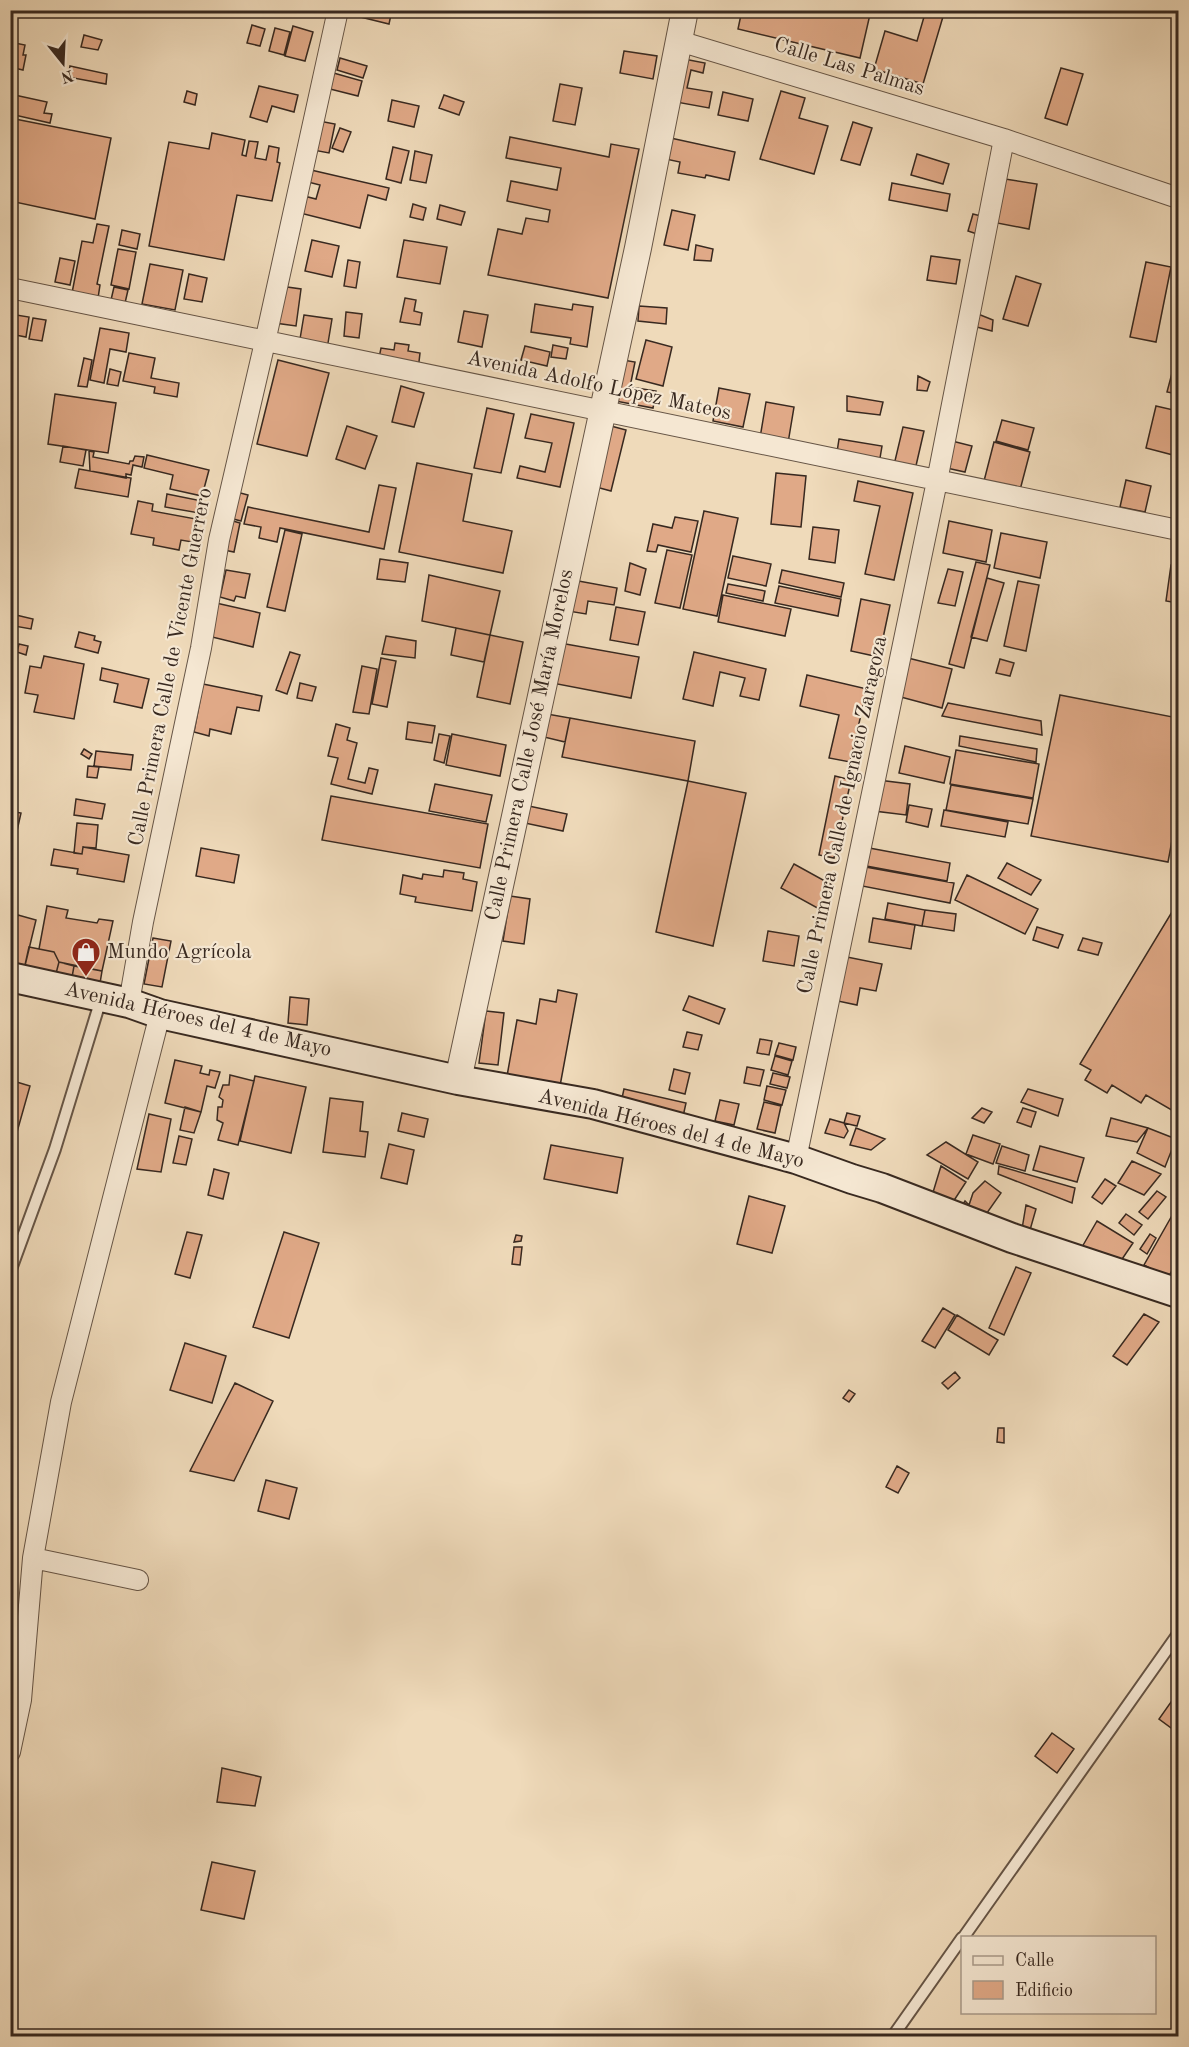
<svg xmlns="http://www.w3.org/2000/svg" width="1189" height="2047" viewBox="0 0 1189 2047" font-family="'Old Standard TT',serif">
<style>
.building{fill:#e0a987;stroke:#382920;stroke-width:1.5}
.lines{fill:none;stroke-linecap:round;stroke-linejoin:round}
.service-casing{stroke:#665546;stroke-width:14}
.minor-casing{stroke:#665546;stroke-width:22}
.tertiary-casing{stroke:#665546;stroke-width:28}
.secondary-casing{stroke:#382920;stroke-width:32}
.service{stroke:#f5e7d2;stroke-width:10}
.minor{stroke:#f5e7d2;stroke-width:20}
.tertiary{stroke:#f5e7d2;stroke-width:26}
.secondary{stroke:#f5e7d2;stroke-width:28}
.labels{text-anchor:middle;dominant-baseline:central;stroke-width:4.5;stroke-linejoin:round;paint-order:stroke}
.street-label{font-size:21px;fill:#382920;stroke:#f5e7d2}
.poi-label{font-size:21px;fill:#382920;stroke:#f5e7d2;text-anchor:start}
</style>
<rect width="100%" height="100%" fill="#efdaba"/>
<filter id="stains"><feTurbulence type="fractalNoise" baseFrequency=".00333" numOctaves="4"/><feColorMatrix values="0 0 0 0 .2 0 0 0 0 .09 0 0 0 0 .02 0 0 0 .5 -.17"/></filter>
<radialGradient id="worn" r=".72"><stop offset=".6" stop-color="#630" stop-opacity="0"/><stop offset="1" stop-color="#630" stop-opacity=".3"/></radialGradient>
<!-- building -->
<path class="building" d="M345,10H392L389,24L344,13Z
M742,10H871L860,58L738,29Z
M926,10H945L923,84L874,69L885,31L917,41Z
M252,25L265,29L260,46L247,43Z
M293,26L313,32L305,61L285,56Z
M275,28L290,32L284,55L269,51Z
M84,35L102,40L98,50L81,47Z
M10,42L25,45L23,55H26L23,70L10,67Z
M624,51L657,56L653,79L620,73Z
M340,58L367,66L363,78L337,70Z
M684,59L705,63L703,73L691,70L687,88L712,92L709,108L676,102Z
M70,66L107,74L106,84L68,77Z
M1061,68L1083,74L1067,125L1045,118Z
M330,72L362,81L358,96L326,88Z
M560,84L582,88L575,125L553,121Z
M259,86L298,95L294,112L272,106L267,122L250,117Z
M187,91L197,94L195,105L184,102Z
M781,91L805,98L799,118L828,126L814,174L760,159Z
M723,92L753,99L748,121L718,115Z
M10,94L47,102L44,113L52,114L50,123L10,114Z
M444,95L464,102L459,115L439,108Z
M392,100L419,106L414,127L388,121Z
M10,118L111,138L95,219L10,201Z
M319,121L335,124L329,153L313,150Z
M853,122L872,128L860,165L841,160Z
M340,128L351,132L343,152L332,148Z
M212,133L245,140L242,155L246,156L249,141L258,142L255,158L266,160L269,146L279,148L277,162L280,163L272,201L237,195L224,260L149,246L169,142L209,149Z
M510,137L609,157L611,144L639,149L608,298L488,275L498,229L522,234L526,218L548,222L550,210L507,201L511,181L557,190L561,168L506,158Z
M666,137L735,152L729,180L706,175L705,178L678,173L680,162L661,158Z
M393,147L409,151L401,183L386,179Z
M415,151L432,155L426,183L410,180Z
M917,154L949,164L943,184L911,175Z
M311,170L389,188L386,200L368,195L360,228L300,213L304,196L316,199L320,185L308,182Z
M1005,179L1037,184L1029,229L997,223Z
M892,183L950,194L947,211L889,200Z
M413,204L426,208L423,220L410,217Z
M440,205L465,212L461,225L437,219Z
M672,210L695,215L688,250L664,245Z
M973,214L981,216L977,234L968,231Z
M97,224L109,226L97,284L100,285L98,298L72,293L82,241L93,243Z
M122,230L140,234L137,249L119,245Z
M312,240L339,246L332,277L305,271Z
M404,240L447,247L440,284L397,277Z
M696,245L713,249L711,261L694,260Z
M118,249L136,252L129,289L111,285Z
M931,256L960,260L956,284L927,280Z
M60,258L75,261L70,285L55,282Z
M348,260L360,262L356,288L344,286Z
M1146,262L1171,267L1156,342L1130,337Z
M150,264L183,270L175,310L142,304Z
M189,274L207,278L202,302L184,299Z
M1016,276L1041,284L1028,326L1003,319Z
M280,286L301,289L296,326L275,323Z
M114,287L128,290L125,303L111,300Z
M405,298L416,300L414,311L422,313L420,325L400,322Z
M535,304L572,310L573,304L593,307L587,347L570,344L571,338L531,332Z
M639,306L667,308L666,324L638,321Z
M464,311L488,315L482,347L458,342Z
M346,312L362,314L359,338L344,336Z
M10,314L29,317L26,337L10,334Z
M978,314L993,320L992,331L973,326Z
M304,315L332,319L327,349L299,345Z
M33,318L46,320L42,341L29,339Z
M100,328L129,333L126,352L110,349L104,383L90,380Z
M646,340L672,347L663,386L636,379Z
M395,343L409,345L408,351L420,353L418,370L378,363L381,348L394,350Z
M553,345L568,348L566,359L551,357Z
M525,346L550,352L547,366L521,360Z
M129,353L155,358L151,378L179,383L177,397L154,393L155,387L123,381Z
M84,358L92,360L87,387L78,386Z
M617,359L635,362L630,387L656,391L653,408L610,400Z
M278,360L329,373L307,456L257,444Z
M110,369L121,372L118,386L107,384Z
M1172,373L1178,374V394L1167,392Z
M918,376L930,382L927,391L917,390Z
M401,386L424,393L414,427L392,422Z
M719,388L750,394L743,427L713,421Z
M55,394L116,403L108,453L48,444Z
M847,396L883,402L880,415L847,411Z
M766,402L794,407L788,443L760,438Z
M1156,406L1178,411V431L1173,455L1146,448Z
M487,408L514,414L501,473L474,468Z
M531,414L574,423L560,487L517,478L520,466L545,472L552,443L525,438Z
M1002,420L1034,428L1028,450L996,441Z
M347,426L377,436L365,469L336,459Z
M611,426L626,430L611,491L596,487Z
M903,427L924,431L915,470L894,465Z
M839,439L882,446L880,458L837,452Z
M948,440L972,446L965,472L942,467Z
M994,442L1030,452L1020,490L984,481Z
M63,446L86,450L83,466L60,462Z
M89,451L94,452L93,457L129,464L130,461H133L135,456L144,457L142,467L133,465L131,475L126,474V478L90,471Z
M147,455L209,470L202,496L170,489L173,475L144,468Z
M417,463L472,474L463,521L512,531L503,573L399,552Z
M79,469L131,478L128,497L75,488Z
M776,473L806,476L801,527L771,524Z
M1126,480L1151,486L1145,512L1120,507Z
M858,481L913,493L894,580L865,574L880,506L854,501Z
M379,485L396,488L384,549L280,528L277,542L259,538L261,527L244,524L248,507L369,532Z
M233,491L248,495L241,521L226,517Z
M167,494L202,501L199,513L165,507Z
M138,501L153,504L152,511L196,519L192,542L181,540L179,550L153,545L154,538L131,534Z
M704,511L738,518L717,616L683,609Z
M675,517L698,521L691,552L658,545L656,552L647,551L653,524L672,528Z
M226,519L240,523L234,552L219,549Z
M949,521L992,530L986,562L943,553Z
M813,527L839,530L835,563L809,559Z
M285,530L302,534L285,611L267,607Z
M1001,533L1047,542L1040,578L994,568Z
M667,550L692,555L680,608L655,603Z
M733,556L771,564L766,586L728,578Z
M380,559L408,563L405,582L377,579Z
M976,562L990,565L964,668L949,664Z
M630,563L646,569L640,595L625,591Z
M1171,565L1178,566V603L1166,601Z
M948,569L963,572L955,606L938,603Z
M226,570L250,574L245,598L236,596L234,601L220,597Z
M782,570L844,583L841,597L779,583Z
M429,575L500,591L490,635L422,621Z
M987,578L1004,583L987,641L971,637Z
M573,580L617,588L614,605L588,601L586,614L568,611Z
M1018,581L1039,585L1026,651L1004,646Z
M728,584L765,591L763,601L726,593Z
M779,586L841,599L838,616L775,603Z
M723,595L791,609L785,636L718,622Z
M861,599L890,605L879,657L851,651Z
M216,603L260,613L253,647L208,636Z
M616,607L645,612L638,645L610,640Z
M16,615L33,619L31,629L14,626Z
M456,628L490,635L484,662L451,655Z
M79,632L95,636L94,640L101,642L98,653L75,647Z
M490,635L523,642L510,704L477,697Z
M386,636L416,641L415,658L382,654Z
M560,643L639,657L631,698L552,683Z
M19,644L28,646L26,655L17,652Z
M290,652L300,655L287,694L276,690Z
M694,652L766,669L759,700L740,696L745,678L720,672L713,706L683,699Z
M44,656L84,664L74,719L34,712L38,695L25,693L30,666L41,668Z
M381,658L396,661L387,707L372,704Z
M908,658L952,669L942,708L897,696Z
M1000,659L1014,663L1010,676L996,673Z
M362,666L377,669L369,714L353,712Z
M102,668L149,679L142,708L114,702L118,684L100,680Z
M807,675L867,689L850,762L829,758L839,715L800,706Z
M300,683L316,687L312,701L297,698Z
M203,684L262,696L259,711L237,707L231,734L210,729L209,736L194,732Z
M1060,695L1178,718V808L1168,862L1031,836Z
M948,703L1041,721L1042,735L942,716Z
M547,714L570,718L565,742L544,737Z
M570,718L695,741L688,781L562,757Z
M408,722L435,726L432,743L406,739Z
M336,724L350,728L347,740L357,743L348,779L365,783L369,768L378,770L372,794L331,784L338,758L328,756Z
M439,734L450,736L444,763L434,760Z
M452,734L506,745L500,776L446,765Z
M960,736L1037,749L1036,762L959,746Z
M905,746L950,757L944,783L899,773Z
M84,749L92,754L89,759L81,754Z
M956,750L1039,764L1033,798L950,784Z
M96,751L133,755L131,770L94,766Z
M88,766L99,767L97,778L87,777Z
M835,776L851,780L834,858L819,855Z
M878,780L910,784L906,815L874,811Z
M688,781L746,793L713,946L656,932Z
M435,784L492,795L486,822L429,811Z
M951,785L1033,799L1028,824L946,810Z
M331,796L488,824L480,868L322,840Z
M76,799L105,804L102,819L74,815Z
M524,805L567,814L563,831L520,822Z
M909,805L932,809L928,827L906,822Z
M944,810L1008,822L1005,837L941,826Z
M10,811L21,813L14,844L10,843Z
M77,823L98,825L96,848L83,847L82,854L74,853Z
M83,847L129,855L124,882L77,874L78,869L51,865L54,849L82,854Z
M864,847L950,863L947,881L861,865Z
M201,848L239,855L234,883L196,876Z
M1007,863L1041,880L1031,895L998,878Z
M794,864L834,886L821,910L781,888Z
M860,866L954,883L950,903L857,885Z
M444,870L464,873L463,879L477,882L472,911L415,902L416,897L400,894L403,875L422,879L423,874L443,877Z
M967,875L1038,909L1025,934L955,900Z
M510,896L530,899L524,944L503,941Z
M1178,902V1107L1175,1112L1146,1095L1141,1103L1112,1085L1107,1093L1085,1080L1091,1070L1080,1064Z
M888,903L925,910L922,926L885,919Z
M47,906L68,910L66,918L97,923L99,919L113,921L102,971L59,962L54,952L39,949Z
M925,910L956,914L954,931L922,926Z
M18,915L36,920L23,974L10,970V938Z
M873,918L915,925L911,949L869,942Z
M1037,927L1063,935L1058,948L1033,940Z
M768,931L799,936L794,966L763,961Z
M153,938L171,941L162,987L144,984Z
M1083,938L1102,943L1098,955L1078,950Z
M29,947L54,952L59,962L54,981L23,974Z
M842,956L882,964L876,991L860,988L857,1005L833,1000Z
M59,962L74,966L71,983L54,981Z
M74,966L102,971L99,989L71,983Z
M558,990L577,994L560,1086L507,1076L517,1020L536,1024L540,999L556,1002Z
M689,996L725,1009L719,1024L683,1010Z
M290,997L309,999L307,1025L288,1023Z
M486,1011L504,1013L498,1065L479,1063Z
M687,1032L702,1035L698,1050L683,1047Z
M760,1039L772,1041L769,1055L757,1053Z
M779,1043L796,1047L793,1060L775,1055Z
M775,1056L792,1061L788,1075L771,1070Z
M175,1060L202,1066L200,1073L209,1075L210,1070L220,1072L215,1088L207,1086L201,1112L165,1103Z
M747,1067L764,1070L760,1086L744,1083Z
M674,1069L690,1073L685,1094L669,1090Z
M773,1073L790,1077L787,1088L770,1084Z
M230,1075L254,1081L238,1145L218,1140L223,1123L217,1120L218,1107H222L223,1100L219,1097L223,1085H229Z
M255,1076L306,1087L291,1153L240,1141Z
M10,1080L30,1086L17,1132L10,1130Z
M767,1086L786,1090L782,1105L764,1100Z
M624,1089L686,1103L682,1121L620,1107Z
M1028,1089L1063,1099L1058,1116L1021,1102Z
M330,1098L363,1102L360,1131L368,1132L365,1157L323,1152Z
M720,1100L739,1104L734,1125L715,1121Z
M764,1102L781,1106L775,1133L757,1129Z
M185,1107L201,1112L194,1133L180,1130Z
M982,1108L992,1112L984,1123L972,1118Z
M1023,1108L1036,1112L1031,1127L1017,1122Z
M402,1113L428,1119L424,1137L398,1131Z
M847,1113L860,1116L857,1126L844,1123Z
M149,1114L171,1119L161,1172L137,1169Z
M1111,1118L1148,1128L1137,1142L1106,1136Z
M830,1119L844,1123L848,1131L844,1138L825,1133Z
M856,1128L885,1139L871,1150L850,1145Z
M1148,1128L1176,1139L1165,1167L1137,1153Z
M973,1135L1000,1144L993,1164L966,1154Z
M179,1136L192,1139L186,1165L173,1163Z
M946,1142L978,1162L968,1179L927,1155Z
M389,1144L414,1150L407,1184L381,1178Z
M551,1145L623,1158L617,1193L544,1179Z
M1002,1146L1029,1155L1025,1171L996,1163Z
M1040,1146L1084,1158L1077,1182L1033,1170Z
M1132,1161L1161,1174L1144,1195L1118,1183Z
M941,1166L966,1182L951,1205L931,1199Z
M999,1166L1075,1188L1072,1203L998,1174Z
M214,1169L229,1173L223,1199L208,1195Z
M1105,1179L1116,1186L1102,1204L1092,1197Z
M985,1181L1001,1193L982,1220L960,1209L965,1201L969,1205L973,1193Z
M1157,1191L1166,1197L1148,1219L1139,1212Z
M749,1196L785,1206L772,1253L737,1244Z
M1026,1205L1036,1209L1028,1237L1021,1235Z
M1178,1205V1259L1168,1278L1144,1265Z
M1126,1214L1142,1225L1134,1235L1119,1223Z
M1097,1221L1133,1243L1116,1268L1078,1254Z
M187,1232L202,1235L190,1278L175,1274Z
M284,1232L319,1243L289,1338L253,1327Z
M1150,1234L1156,1238L1147,1254L1140,1249Z
M516,1235L522,1236L521,1241L514,1242Z
M514,1247H522L520,1265L512,1264Z
M1016,1267L1031,1273L1004,1335L989,1328Z
M943,1308L955,1315L935,1348L922,1341Z
M1144,1314L1159,1322L1127,1365L1113,1356Z
M957,1315L998,1340L989,1355L948,1330Z
M185,1343L226,1356L212,1403L170,1390Z
M955,1372L960,1378L948,1389L942,1383Z
M235,1383L273,1401L234,1481L190,1471Z
M849,1390L855,1394L849,1402L843,1398Z
M998,1428H1004V1443L997,1442Z
M897,1466L909,1473L898,1493L886,1487Z
M266,1480L297,1488L289,1519L258,1511Z
M1178,1692V1733L1159,1719Z
M1052,1733L1074,1749L1057,1773L1035,1756Z
M222,1768L261,1777L255,1806L217,1802Z
M212,1862L255,1871L244,1919L201,1910Z"/>
<g class="lines">
<!-- service casing -->
<g class="service-casing">
<path id="service" d="M10,1272L55,1149L101,999
M963,1938L1178,1634
M893,2036L962,1938"/>
</g>
<!-- minor casing -->
<g class="minor-casing">
<path id="minor" d="M679,41L1004,139L1178,198
M10,288L1178,530
M129,1003L143,922L201,648L219,540L265,342L338,10
M796,1159L937,481L1004,139
M33,1558L138,1580
M10,1752L21,1700L33,1558L61,1402L160,1014"/>
</g>
<!-- tertiary casing -->
<g class="tertiary-casing">
<path id="tertiary" d="M458,1080L638,248L685,10"/>
</g>
<!-- secondary casing -->
<g class="secondary-casing">
<path id="secondary" d="M10,977L129,1003L160,1014L458,1080L593,1104L796,1159L852,1179L882,1188L1012,1238L1178,1293"/>
</g>
<!-- service -->
<use href="#service" class="service"/>
<!-- minor -->
<use href="#minor" class="minor"/>
<!-- tertiary -->
<use href="#tertiary" class="tertiary"/>
<!-- secondary -->
<use href="#secondary" class="secondary"/>
</g>
<!-- icons -->
<defs>
<g id="shop-pin" transform="scale(1.5)"><path d="M0 17L-7.5 6A9.5 9.5 0 1 1 7.5 6Z" fill="#8f2418" stroke="#f5e7d2"/><path d="M-5-2.5h2.3a2.7 3.5 0 0 1 5.4 0H5L5.5 6h-11ZM-1.5-2.5h3a1.5 2.3 0 0 0-3 0Z" fill="#fff"/></g>
</defs>
<g fill-rule="evenodd">
<use href="#shop-pin" x="86" y="952"/>
</g>
<g class="labels">
<!-- street labels -->
<g class="street-label">
<text transform="translate(849 67) rotate(17)">Calle Las Palmas</text>
<text transform="translate(599 386) rotate(12)">Avenida Adolfo López Mateos</text>
<text transform="translate(171 667) rotate(-79)">Calle Primera Calle de Vicente Guerrero</text>
<text transform="translate(530 745) rotate(-78)">Calle Primera Calle José María Morelos</text>
<text transform="translate(843 815) rotate(-78)">Calle Primera Calle de Ignacio Zaragoza</text>
<text transform="translate(198 1020) rotate(13)">Avenida Héroes del 4 de Mayo</text>
<text transform="translate(671 1129) rotate(14)">Avenida Héroes del 4 de Mayo</text>
</g>
<!-- poi labels -->
<g class="poi-label">
<text x="107" y="952">Mundo Agrícola</text>
</g>
</g>
<!-- margin -->
<rect width="1189" height="2047" fill="none" stroke="#efdaba" stroke-width="36"/>
<rect x="12" y="12" width="1165" height="2023" fill="none" stroke="#382920" stroke-width="3"/>
<rect x="18" y="18" width="1153" height="2011" fill="none" stroke="#382920" stroke-width="1.5"/>
<!-- legend -->
<rect x="961" y="1936" width="195" height="78" fill="#f5e7d2" stroke="#a99b8b" stroke-width="1.5"/>
<rect x="973" y="1956" width="30" height="9" fill="#f5e7d2" stroke="#a99b8b" stroke-width="1.5"/>
<text x="1015" y="1966" font-size="18" fill="#382920">Calle</text>
<rect x="973" y="1981" width="30" height="18" fill="#e0a987" stroke="#a99b8b" stroke-width="1.5"/>
<text x="1015" y="1996" font-size="18" fill="#382920">Edificio</text>
<!-- north arrow -->
<g transform="translate(63 63) rotate(162)" stroke="#f5e7d2" stroke-width="4.5" paint-order="stroke">
<path d="M0-4.5L10 22L0 15L-10 22Z" fill="#382920"/>
<text y="-9" font-size="16" font-weight="bold" text-anchor="middle" fill="#382920">N</text>
</g>
<rect width="100%" height="100%" filter="url(#stains)"/>
<rect width="100%" height="100%" fill="url(#worn)"/>
</svg>
